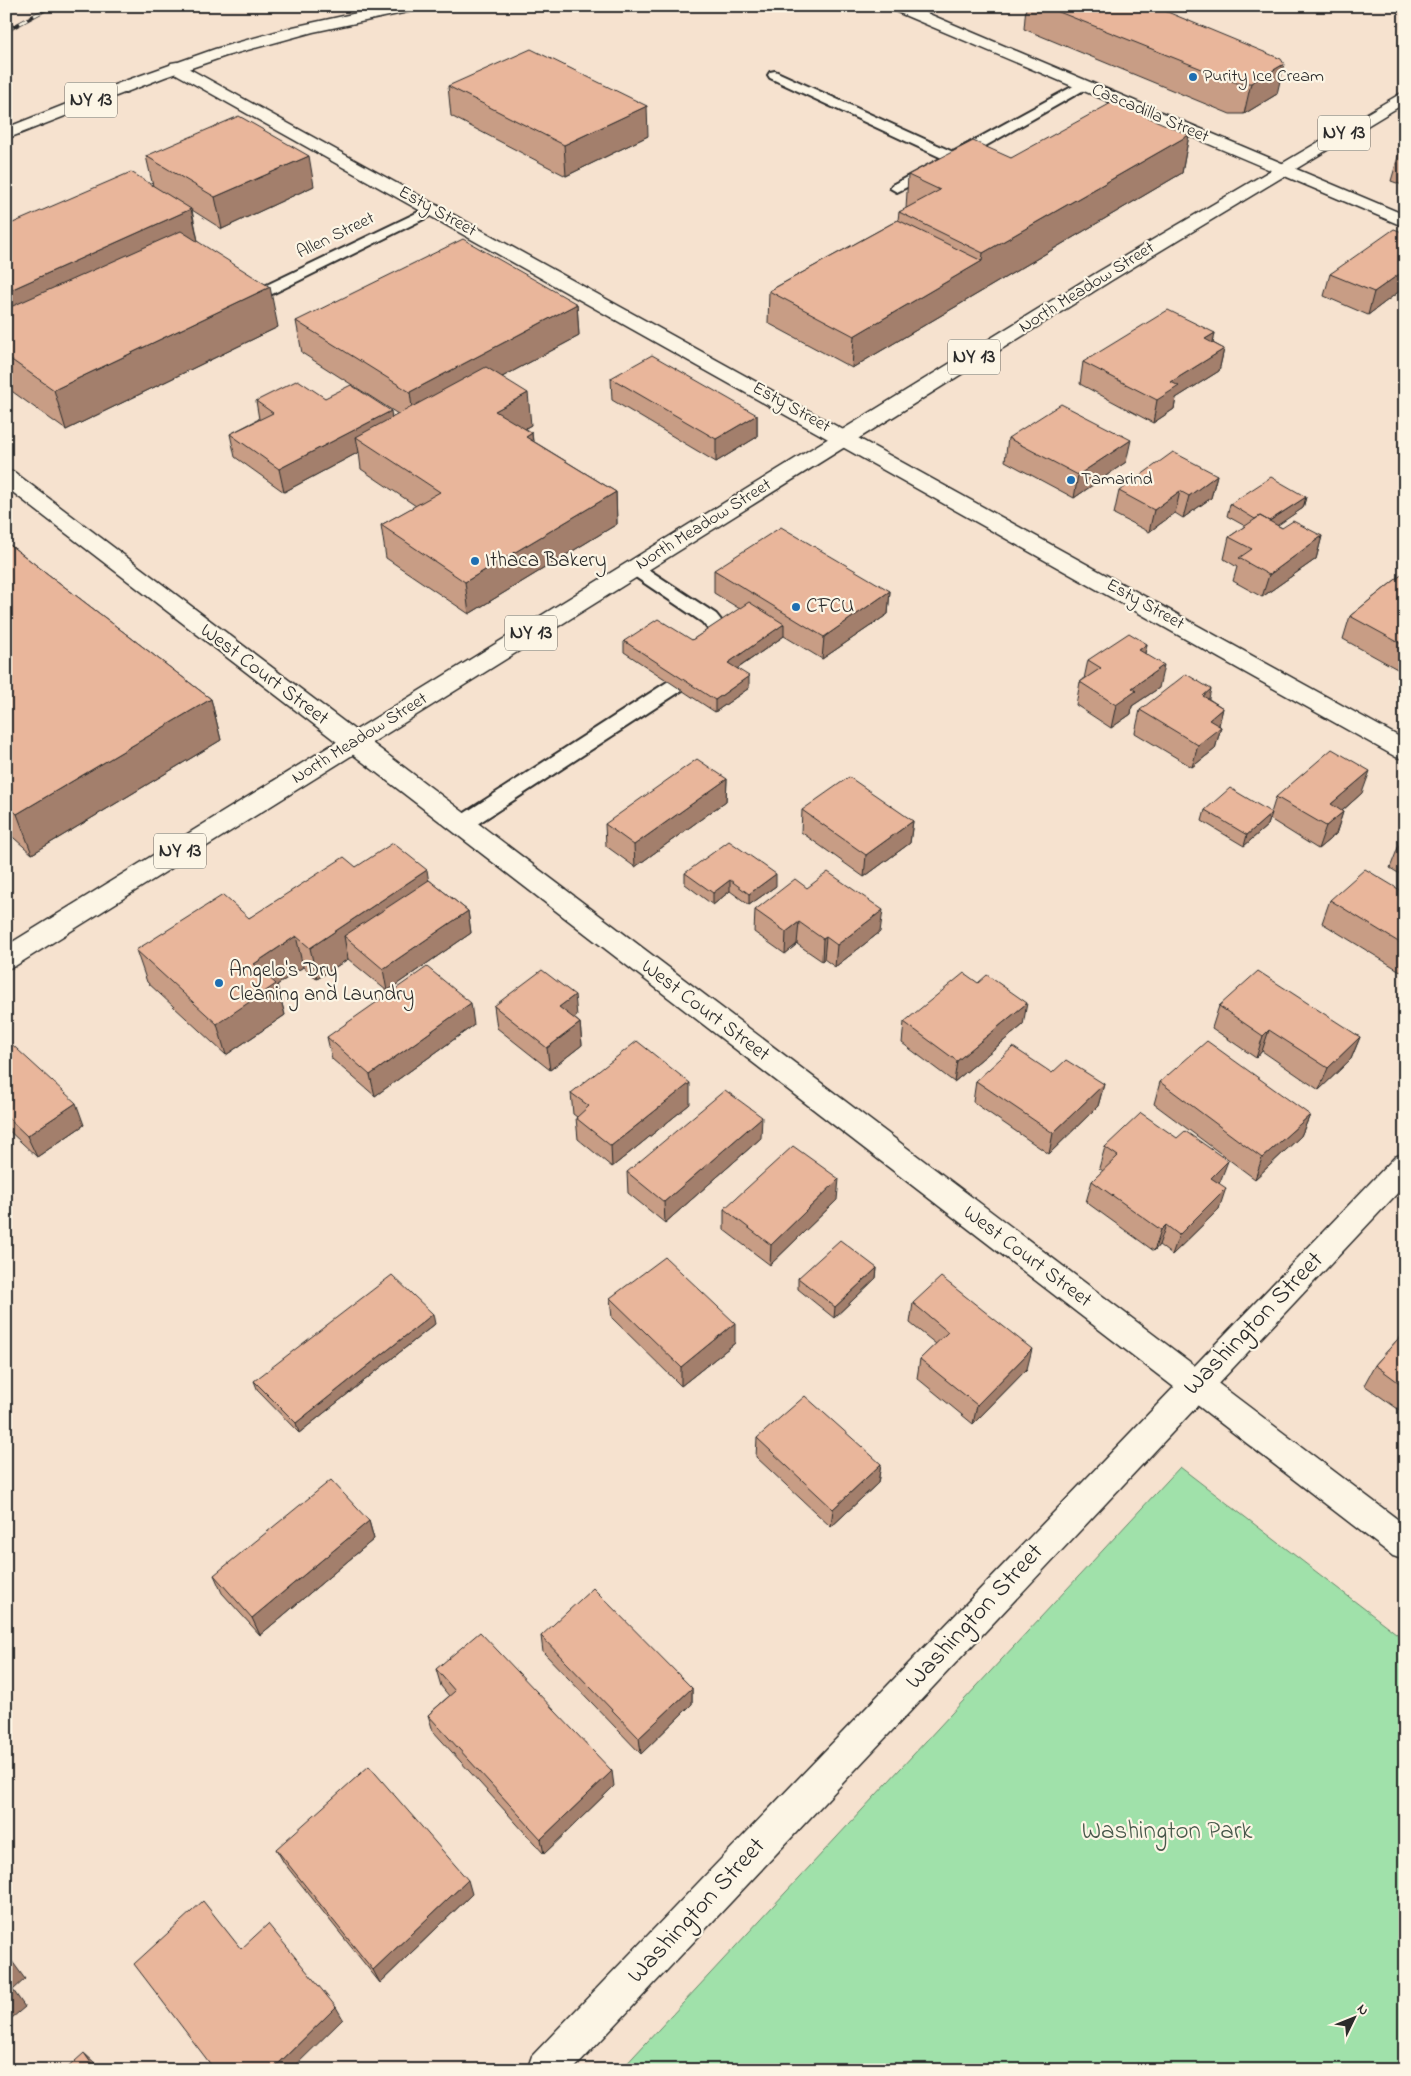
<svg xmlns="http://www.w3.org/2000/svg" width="1411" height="2076" viewBox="0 0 1411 2076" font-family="'Indie Flower',sans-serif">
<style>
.green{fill:#a0e1aa;stroke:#66866a}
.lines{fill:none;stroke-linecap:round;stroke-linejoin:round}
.lane-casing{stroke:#2b2b2b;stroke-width:4}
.street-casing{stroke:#2b2b2b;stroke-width:3}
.secondary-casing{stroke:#2b2b2b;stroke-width:3}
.highway-casing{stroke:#2b2b2b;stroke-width:3}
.lane{fill:#fcf5e5;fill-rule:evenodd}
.street{fill:#fcf5e5;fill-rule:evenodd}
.secondary{fill:#fcf5e5;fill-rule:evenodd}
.highway{fill:#fcf5e5;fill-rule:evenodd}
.rail-casing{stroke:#2b2b2b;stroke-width:4}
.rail{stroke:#fcf5e5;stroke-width:2.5;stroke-dasharray:8;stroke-linecap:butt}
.wall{fill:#c89d85;stroke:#2b2b2b}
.shaded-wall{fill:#a37f6c;stroke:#2b2b2b}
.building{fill:#e9b69b;stroke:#2b2b2b}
.poi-dot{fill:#1f6fb2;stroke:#fcf5e5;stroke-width:2}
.labels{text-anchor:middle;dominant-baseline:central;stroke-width:4.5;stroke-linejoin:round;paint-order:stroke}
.far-poi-label{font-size:18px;fill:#2b2b2b;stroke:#fcf5e5;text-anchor:start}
.far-street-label{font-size:18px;fill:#2b2b2b;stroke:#fcf5e5}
.shield{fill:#fcf5e5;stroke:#6a6863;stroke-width:1}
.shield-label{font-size:20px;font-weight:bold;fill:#2b2b2b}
.poi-label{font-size:21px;fill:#2b2b2b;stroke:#fcf5e5;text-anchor:start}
.street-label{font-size:21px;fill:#2b2b2b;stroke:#fcf5e5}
.near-street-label{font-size:25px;fill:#2b2b2b;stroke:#fcf5e5}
.near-park-label{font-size:25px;fill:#48584b;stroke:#fcf5e5}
</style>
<rect width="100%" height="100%" fill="#f6e2cf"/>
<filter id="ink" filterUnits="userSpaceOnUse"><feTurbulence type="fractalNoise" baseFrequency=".02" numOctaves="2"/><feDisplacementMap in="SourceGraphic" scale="10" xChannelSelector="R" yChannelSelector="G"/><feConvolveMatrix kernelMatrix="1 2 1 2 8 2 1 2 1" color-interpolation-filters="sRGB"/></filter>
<g filter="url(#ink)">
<!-- green -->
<path class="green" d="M1180,1467L1405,1640V2070H621Z"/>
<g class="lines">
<!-- lane casing -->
<g class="lane-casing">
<path id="lane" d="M775,71L953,152L1079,83H1089L1091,86L959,161L897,192L890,188L892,185L942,158L770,78L768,75L770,72Z
M433,205L438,206L440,209L438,212L262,299L256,301L248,296L250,293Z
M634,562L640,564L716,614L736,639L727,661L468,830L461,832L454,830L451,825L454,820L712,653L717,640L702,622L628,572L625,568L628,564Z"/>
</g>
<!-- street casing -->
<g class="street-casing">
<path id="street" d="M177,62L1405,740V759L1396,757L171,71L169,67L171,63Z
M1405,1153V1185L573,2070H527L532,2056L1395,1157Z"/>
</g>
<!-- secondary casing -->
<g class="secondary-casing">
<path id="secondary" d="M888,6H910L1405,215V227L890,9Z
M6,471L14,472L1405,1525V1560L1393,1556L6,487Z"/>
</g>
<!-- highway casing -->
<g class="highway-casing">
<path id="highway" d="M389,6H424L422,9L313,32L226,56L165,77L6,139V128L122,82L215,49L293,27Z
M1405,91V103L1112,280L15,966L6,969V946L1098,272Z"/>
</g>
<!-- lane -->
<use href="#lane" class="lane"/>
<!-- street -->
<use href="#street" class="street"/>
<!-- secondary -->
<use href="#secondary" class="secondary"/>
<!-- highway -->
<use href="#highway" class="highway"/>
<!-- rail casing -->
<g class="rail-casing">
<path id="rail" d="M6,31L52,6"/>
</g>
<!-- rail -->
<use href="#rail" class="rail"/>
</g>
<!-- wall -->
<path class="wall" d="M1026,6H1153L1277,94L1244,114H1230L1024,29Z
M448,86L648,136L566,176L451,116Z
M1189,135L1182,173L852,368L768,323L769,291L898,220L899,212L906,209L908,175L1011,158Z
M1405,147V186L1391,181L1400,150Z
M146,156L314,186L222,229L192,210L198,241H197L278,327L66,430L6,387V226L153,186Z
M1405,233V287L1368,315L1324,296L1330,274Z
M577,304L579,336L502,377L531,425L524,429L532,433L533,441L616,492L617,524L469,614L386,558L381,525L416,506L361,469L359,452L284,492L235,457L230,434L259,419L256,401L325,398L391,418L398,414L302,353L296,321Z
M1215,333L1213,343L1224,349L1219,371L1176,398L1174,409L1153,423L1080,384L1083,362Z
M611,378L757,415V437L716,462L612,400Z
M1008,438L1126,462L1074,498L1005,461Z
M1217,475L1211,498L1183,518L1175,513L1149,532L1114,514L1119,491Z
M1306,497L1303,508L1277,525L1282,528L1322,536L1316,559L1262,597L1233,581L1237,567L1224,559L1229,537L1245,526L1227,516L1230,504Z
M6,542L211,699L221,740L32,854L6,831Z
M714,570L890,591L888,614L822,659L784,636L737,669L749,688L715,712L624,652V641L692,640L740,609L714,593Z
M1405,572V665L1399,670L1343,639L1350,616Z
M1147,644L1145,653L1159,688L1132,706L1131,714L1111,728L1076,705L1080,682L1084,679L1088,660Z
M1209,699L1223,708L1219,725L1221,727L1215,749L1192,767L1135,733L1140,710Z
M727,779L726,801L635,867L606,846L605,824Z
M1362,793L1342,811L1343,812L1336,834L1318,849L1270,819L1268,825L1244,846L1202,821L1205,810L1271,813L1276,797Z
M802,810L913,821L910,843L864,877L801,832Z
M1405,840V877L1390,868L1399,845Z
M356,867L429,880L468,911L471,933L387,991L348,959L317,979L303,967L277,985L285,1015L226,1055L147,982L136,950L249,918Z
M685,873L776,886L749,905L730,891L713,905L685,884Z
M807,888L880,932L835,967L824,959L822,961L797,944L785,954L754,932L755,910Z
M1405,893V974L1322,923L1330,900Z
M494,1006L577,1016L574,1018L580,1023L582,1045L550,1070L497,1028Z
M1219,1006L1360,1037L1351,1059L1319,1090L1262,1051L1256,1058L1212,1028Z
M904,1022L1023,1025L954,1082L902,1043Z
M474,1025L375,1096L332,1059L327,1037Z
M6,1039L84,1125L37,1157L6,1128Z
M1052,1073L1104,1084L1098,1106L1049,1154L973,1102L976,1081Z
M1160,1082L1310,1115L1301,1136L1255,1179L1154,1104Z
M571,1093L690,1104L612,1167L578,1139L576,1118L577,1117L573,1114Z
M761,1138L665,1223L628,1193L627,1172Z
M1105,1147L1220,1182L1219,1183V1209L1172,1255L1159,1245L1154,1251L1086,1202L1092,1181L1103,1171L1099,1168Z
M837,1200L770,1265L724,1230V1209Z
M877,1268L876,1278L834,1318L798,1289V1278Z
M610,1298L735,1343L681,1386L612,1318Z
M913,1303L1027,1369L973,1424L917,1378L920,1359L936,1344L910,1323Z
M435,1324L299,1433L258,1391L254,1381Z
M1405,1331V1414L1364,1385L1375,1365Z
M757,1438L881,1464L878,1483L831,1527L756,1457Z
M369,1521L374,1539L260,1635L222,1593L214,1575Z
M541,1636L692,1688V1704L641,1754L543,1652Z
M436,1669L614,1786L544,1854L433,1731L428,1715L449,1696L441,1686Z
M276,1849L472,1894L380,1983L284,1863Z"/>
<!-- shaded-wall -->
<path class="shaded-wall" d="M1284,64L1277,94L1244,114L1251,83Z
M647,106L648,136L566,176L564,145Z
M1189,135L1182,173L852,368L854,336L982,261L983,253Z
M309,156L314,186L222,229L215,197Z
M191,209L198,241L6,328V292Z
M1405,270V287L1368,315L1374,292Z
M270,287L278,327L66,430L54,390Z
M577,304L579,336L414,424L410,392Z
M1215,333L1210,355L1205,339Z
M1224,349L1219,371L1176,398L1174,409L1153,423L1157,400L1171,382Z
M528,393L531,425L498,443L495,411Z
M391,411L394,434L356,437L359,452L284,492L279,469Z
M757,415V437L716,462V439Z
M532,433L535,466L526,437Z
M1131,440L1126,462L1074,498L1078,475Z
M1217,475L1211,498L1183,518L1189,496Z
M1180,491L1175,513L1149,532L1154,510Z
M616,492L617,524L469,614L465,582Z
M1306,497L1303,508L1262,536L1265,524Z
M1322,536L1316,559L1262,597L1269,575Z
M890,591L888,614L822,659L824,637Z
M784,624V636L728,675V663Z
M1147,644L1142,667L1139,650Z
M1405,654V665L1399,670Z
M1164,665L1159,688L1132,706L1131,714L1111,728L1116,705L1132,688Z
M749,676V688L715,712V700Z
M1211,689L1206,712L1203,696Z
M211,699L221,740L32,854L17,814Z
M1223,708L1218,729L1221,727L1215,749L1192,767L1198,745L1209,720Z
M1370,771L1362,793L1325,826L1331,804Z
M727,779L726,801L635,867L634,845Z
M1343,812L1336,834L1318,849L1326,826Z
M1272,813L1268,825L1244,846L1247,835Z
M913,821L910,843L864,877L866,855Z
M427,870L432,902L344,936L348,959L317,979L310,948Z
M776,874V886L749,905V894Z
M730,880V891L713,905V893Z
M883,910L880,932L835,967L837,945Z
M468,911L471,933L387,991L383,969Z
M799,922L797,944L785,954L786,932Z
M296,936L303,967L277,985L285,1015L226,1055L217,1024L254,964Z
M826,937L824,959L822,961L823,939Z
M575,995L577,1016L561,1029L559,1007Z
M471,1003L474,1025L375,1096L370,1075Z
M1027,1003L1023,1025L954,1082L957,1061Z
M580,1023L582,1045L550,1070L547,1048Z
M1269,1030L1262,1051L1256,1058L1263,1036Z
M1360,1037L1351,1059L1319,1090L1328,1068Z
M690,1083V1104L612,1167L611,1146Z
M1104,1084L1098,1106L1049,1154L1053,1133Z
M76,1103L84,1125L37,1157L27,1136Z
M1310,1115L1301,1136L1255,1179L1262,1158Z
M762,1117L761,1138L665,1223L664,1202Z
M6,1158L11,1169L6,1172Z
M1228,1161L1220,1182L1204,1199L1211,1178Z
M839,1179L837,1200L770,1265L771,1245Z
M1226,1188L1219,1209L1172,1255L1179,1235Z
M1166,1225L1159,1245L1154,1251L1161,1230Z
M877,1268L876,1278L834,1318L835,1307Z
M433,1314L435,1324L299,1433L296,1423Z
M735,1323V1343L681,1386V1367Z
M1032,1349L1027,1369L973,1424L977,1405Z
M881,1464L878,1483L831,1527L833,1509Z
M369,1521L374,1539L260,1635L252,1618Z
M692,1688V1704L641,1754L639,1738Z
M612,1771L614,1786L544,1854L541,1839Z
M468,1880L472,1894L380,1983L373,1970Z
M6,1953L25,1979L13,1990L25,2007L6,2023Z
M336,2007L343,2019L291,2070H272Z
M84,2053L96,2064L100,2070H96Z"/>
<!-- building -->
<path class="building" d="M1044,6H1153L1281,59L1284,64L1251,83H1237Z
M531,49L647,106L564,145L448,86Z
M1113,102L1189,135L983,253L899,212L940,190L908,175L973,141L1011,158Z
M239,116L309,156L215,197L146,156Z
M1405,147V152L1400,150Z
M131,172L191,209L6,292V226Z
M898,220L982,261L854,336L769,291Z
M1394,229L1405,233V270L1374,292L1330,274Z
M181,231L270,287L54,390L6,356V309Z
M463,239L577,304L410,392L296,321Z
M1168,310L1215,333L1205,339L1224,349L1171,382L1179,386L1157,400L1083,362Z
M652,355L757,415L716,439L611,378Z
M486,367L528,393L495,411L532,433L526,437L616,492L465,582L381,525L440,492L356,437Z
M298,380L325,398L351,385L391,411L279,469L230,434L273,413L256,401Z
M1061,404L1131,440L1078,475L1008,438Z
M1173,452L1217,475L1189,496L1180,491L1154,510L1119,491Z
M1271,477L1306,497L1269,521L1260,516L1255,519L1230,504Z
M1260,516L1282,528L1293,521L1322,536L1269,575L1239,558L1252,549L1229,537Z
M781,527L890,591L824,637L714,570Z
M6,542L211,699L17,814L6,804Z
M1405,572V646L1350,616Z
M749,602L784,624L728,663L749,676L715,700L624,641L658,619L692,640Z
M1129,633L1147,644L1139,650L1164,665L1132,688L1136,691L1116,705L1080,682L1101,668L1088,660Z
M1186,674L1211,689L1203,696L1223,708L1209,720L1221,727L1198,745L1140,710Z
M1332,749L1370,771L1331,804L1343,812L1326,826L1276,797Z
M697,759L727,779L634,845L605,824Z
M849,777L913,821L866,855L802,810Z
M1230,788L1272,813L1247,835L1205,810Z
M1405,840V849L1399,845Z
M729,841L776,874L749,894L730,880L713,893L685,873Z
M393,843L427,870L310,948L296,936L254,964L276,984L217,1024L136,950L223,895L249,918L344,857L356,867Z
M1365,869L1405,893V946L1330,900Z
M828,872L883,910L837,945L826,937L823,939L799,922L786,932L755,910L795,879L807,888Z
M429,880L468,911L383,969L344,936Z
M427,967L471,1003L370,1075L327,1037Z
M542,970L575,995L559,1007L580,1023L547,1048L494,1006Z
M1258,971L1360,1037L1328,1068L1269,1030L1263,1036L1219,1006Z
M964,973L978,983L987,975L1027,1003L957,1061L904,1022Z
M6,1039L76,1103L27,1136L6,1116Z
M637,1041L690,1083L611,1146L576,1118L589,1106L571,1093Z
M1207,1041L1310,1115L1262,1158L1160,1082Z
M1013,1047L1052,1073L1066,1060L1104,1084L1053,1133L976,1081Z
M725,1090L762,1117L664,1202L627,1172Z
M1141,1113L1177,1138L1185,1131L1228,1161L1211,1178L1226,1188L1179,1235L1166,1225L1161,1230L1092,1181L1118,1156L1105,1147Z
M793,1146L839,1179L771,1245L724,1209Z
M840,1240L877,1268L835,1307L798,1278Z
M665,1257L735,1323L681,1367L610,1298Z
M392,1275L433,1314L296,1423L254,1381Z
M941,1277L1032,1349L977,1405L920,1359L948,1332L913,1303Z
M1405,1331V1387L1375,1365Z
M805,1396L881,1464L833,1509L757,1438Z
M331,1480L369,1521L252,1618L214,1575Z
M593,1588L692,1688L639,1738L541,1636Z
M480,1632L612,1771L541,1839L428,1715L455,1691L436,1669Z
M369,1766L468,1880L373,1970L276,1849Z
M203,1901L241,1949L268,1924L336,2007L272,2070H215L134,1964Z
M6,1958L12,1967L6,1972Z
M6,1987L12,1995L6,2000Z
M84,2053L96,2070H65Z"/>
</g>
<!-- markers -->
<g class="poi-dot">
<circle cx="1193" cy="77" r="5"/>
<circle cx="1071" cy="480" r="5"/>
<circle cx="475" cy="561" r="5"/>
<circle cx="796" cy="607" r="5"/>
<circle cx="219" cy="983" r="5"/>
</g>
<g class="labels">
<!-- far-poi labels -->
<g class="far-poi-label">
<text x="1203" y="77">Purity Ice Cream</text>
<text x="1081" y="480">Tamarind</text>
</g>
<!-- far-street labels -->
<g class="far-street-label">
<text transform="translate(1150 114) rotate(23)">Cascadilla Street</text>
<text transform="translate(437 212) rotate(29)">Esty Street</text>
<text transform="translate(336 236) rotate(-26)">Allen Street</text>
<text transform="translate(1087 288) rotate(-32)">North Meadow Street</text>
<text transform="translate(791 408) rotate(29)">Esty Street</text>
<text transform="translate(704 525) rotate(-32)">North Meadow Street</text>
<text transform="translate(1145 605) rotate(29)">Esty Street</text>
<text transform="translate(360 739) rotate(-32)">North Meadow Street</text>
</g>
<!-- shield labels -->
<g class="shield">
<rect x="65" y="82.5" width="52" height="35" rx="4"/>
<rect x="1318" y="115.5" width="52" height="35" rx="4"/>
<rect x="948" y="339.5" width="52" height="35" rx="4"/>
<rect x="505" y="615.5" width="52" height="35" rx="4"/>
<rect x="154" y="833.5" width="52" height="35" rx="4"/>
</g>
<g class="shield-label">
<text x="91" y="100">NY 13</text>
<text x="1344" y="133">NY 13</text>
<text x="974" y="357">NY 13</text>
<text x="531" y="633">NY 13</text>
<text x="180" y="851">NY 13</text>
</g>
<!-- poi labels -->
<g class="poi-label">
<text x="485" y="561">Ithaca Bakery</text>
<text x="806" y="607">CFCU</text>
<text x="229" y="971">Angelo's Dry<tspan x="229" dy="24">Cleaning and Laundry</tspan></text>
</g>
<!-- street labels -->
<g class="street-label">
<text transform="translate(264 675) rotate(37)">West Court Street</text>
<text transform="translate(705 1011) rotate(37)">West Court Street</text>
<text transform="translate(1027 1257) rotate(37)">West Court Street</text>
</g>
<!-- near-street labels -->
<g class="near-street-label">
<text transform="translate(1254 1324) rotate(-46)">Washington Street</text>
<text transform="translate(975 1617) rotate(-47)">Washington Street</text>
<text transform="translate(697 1911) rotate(-47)">Washington Street</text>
</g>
<!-- near-park labels -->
<g class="near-park-label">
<text x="1167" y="1832">Washington Park</text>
</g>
</g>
<!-- margin -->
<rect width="1411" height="2076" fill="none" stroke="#fcf5e5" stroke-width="25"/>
<rect x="12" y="12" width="1386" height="2051" fill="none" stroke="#2b2b2b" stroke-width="2" filter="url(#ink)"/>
<!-- north arrow -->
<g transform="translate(1354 2018) rotate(47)" stroke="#fcf5e5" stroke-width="4" paint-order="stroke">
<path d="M0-4L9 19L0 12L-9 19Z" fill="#2b2b2b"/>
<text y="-8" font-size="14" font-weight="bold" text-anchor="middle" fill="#2b2b2b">N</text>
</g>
</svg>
